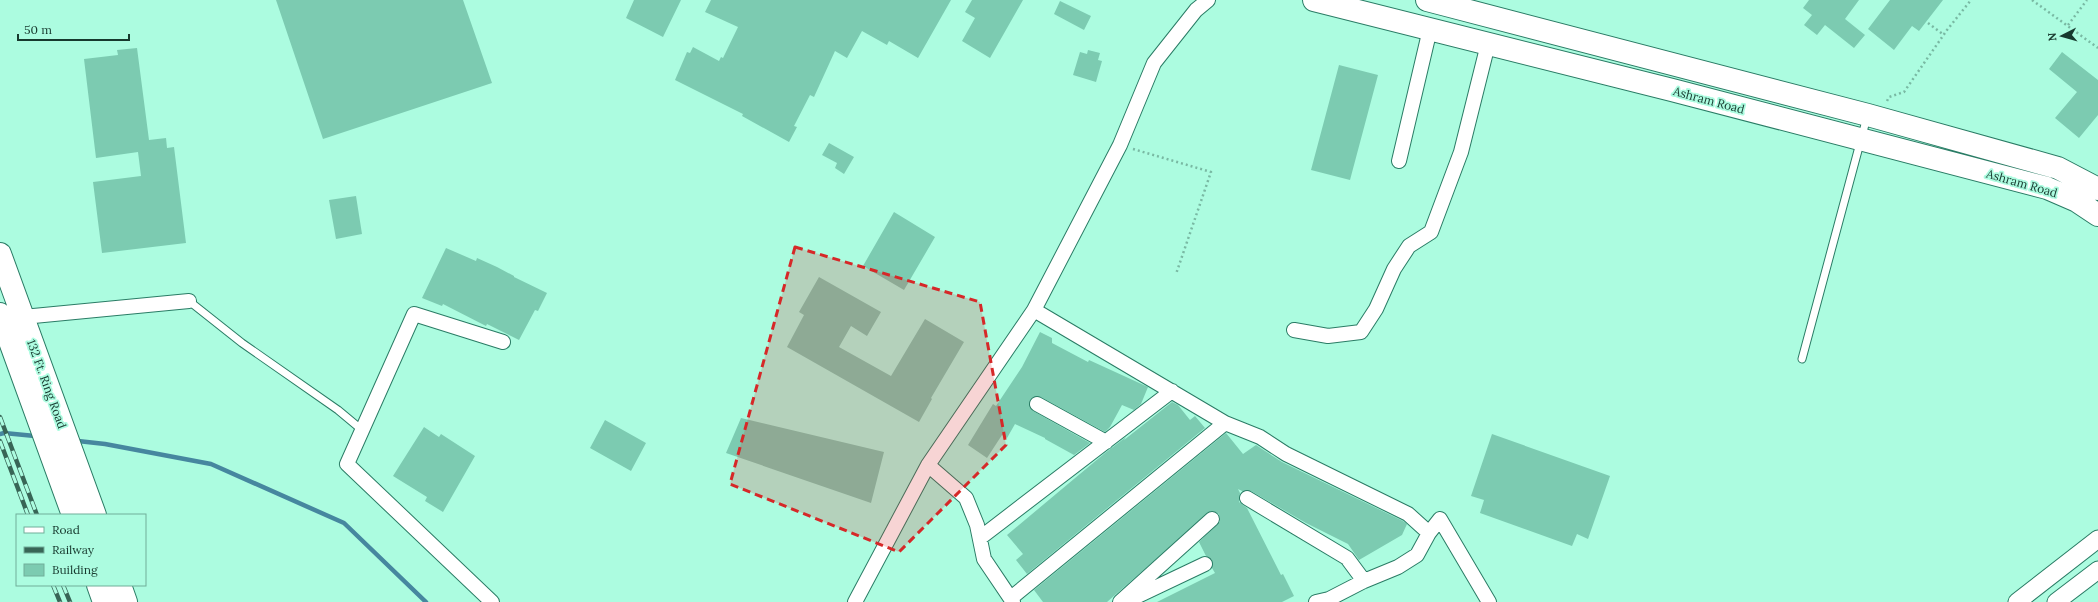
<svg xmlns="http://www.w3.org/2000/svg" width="2098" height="602" viewBox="0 0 2098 602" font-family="Lora,serif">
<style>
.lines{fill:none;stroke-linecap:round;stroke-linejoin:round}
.stream{stroke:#46879f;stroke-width:4.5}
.building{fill:#7ccbb1}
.service-casing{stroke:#2a7c65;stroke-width:9}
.minor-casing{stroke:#2a7c65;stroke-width:16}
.tertiary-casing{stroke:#2a7c65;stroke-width:19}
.primary-casing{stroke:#2a7c65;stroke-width:24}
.path{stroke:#79b9a3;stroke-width:2.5;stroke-dasharray:2 3;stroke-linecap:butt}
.service{stroke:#fff;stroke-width:7}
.minor{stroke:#fff;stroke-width:14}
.tertiary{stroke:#fff;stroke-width:17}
.primary{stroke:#fff;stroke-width:22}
.rail-casing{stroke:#386556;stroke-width:4.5}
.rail{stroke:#acfce0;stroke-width:3;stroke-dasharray:9;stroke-linecap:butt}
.marked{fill:#d62828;fill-opacity:0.2;stroke:#d62828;stroke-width:3;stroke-dasharray:8 5;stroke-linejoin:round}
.labels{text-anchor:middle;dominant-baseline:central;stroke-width:3.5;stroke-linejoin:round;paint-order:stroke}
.street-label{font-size:12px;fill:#17392e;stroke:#acfce0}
</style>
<rect width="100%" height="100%" fill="#acfce0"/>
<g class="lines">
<!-- stream -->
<path class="stream" d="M0,434L4,433L35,436
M78,441L105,444L211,464L344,523L426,602"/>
</g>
<!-- building -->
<path class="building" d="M276,0H463L492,83L323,139Z
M634,0H681L663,37L626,18Z
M711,0H951L918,58L889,41L887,45L862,31L847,58L835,51L814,97L810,95L794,126L797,127L789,142L742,116L743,114L675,80L687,52L690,53L693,47L719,61L721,57L723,58L738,27L705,12Z
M972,0H1023L990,58L962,41L975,18L965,12Z
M1809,0H1859L1845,19L1865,35L1854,48L1825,25L1817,35L1804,25L1812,15L1803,8Z
M1890,0H1943L1919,31L1912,26L1894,50L1868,29Z
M1060,1L1091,16L1084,30L1054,14Z
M137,48L149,140L166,138L167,148L174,147L186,243L102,253L93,182L141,176L138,152L96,158L84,59L118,55L117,50Z
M1088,50L1100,53L1098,60L1102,61L1096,82L1073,75L1080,52L1087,54Z
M2062,52L2098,80V115L2079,138L2055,118L2077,92L2049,69Z
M1339,65L1378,75L1350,180L1311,170Z
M829,143L854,157L844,174L835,168L837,163L822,155Z
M356,196L362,234L336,239L329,200Z
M894,212L935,237L904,290L863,266Z
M446,248L476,261L477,258L497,267L514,276V277L547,293L538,311L535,310L519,340L487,324L486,326L443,304L442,306L422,298Z
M819,277L881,312L867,336L851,326L839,347L891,376L925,319L964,342L931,398L932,399L919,422L787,347L804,315L799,312Z
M1040,332L1052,338V343L1088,362L1089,360L1148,387L1141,404L1134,410L1122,405L1110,427L1105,432L1041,397H1033L1029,404L1033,411L1090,443L1074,455L1045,439V438L1015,424L1007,438L1002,435L987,458L968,445L993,404L996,406L1022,367Z
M1172,402L1178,405L1190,420L1195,416L1205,428L1027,574L1016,560L1023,554L1007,535L1105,453L1126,437L1124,440Z
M741,418L884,452L871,503L726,453Z
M605,420L646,443L631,471L590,448Z
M424,427L439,437L441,434L475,456L443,512L425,501L427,497L393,476Z
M1226,433L1243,454L1256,445L1282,462L1403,521L1407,524L1402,535L1359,560L1348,544L1306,523L1251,491H1242L1238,489L1240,493L1239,502L1247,508L1281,575L1283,574L1294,596L1282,602H1157L1215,573L1212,568V560L1206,556L1199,542L1220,522L1219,514L1211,511L1107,602H1043L1034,590Z
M1492,434L1610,476L1588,539L1577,534L1572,546L1480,513L1484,500L1471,496Z"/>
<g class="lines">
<!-- service casing -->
<g class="service-casing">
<path id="service" d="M189,301L242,343L338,410L362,430
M1802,359L1867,117"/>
</g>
<!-- minor casing -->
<g class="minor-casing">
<path id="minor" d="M1399,161L1430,29
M1034,310L1225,423L1260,437L1286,454L1408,514L1429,533L1417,555L1398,567L1364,581L1329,599L1316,602
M23,317L189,301
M1294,330L1328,336L1361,332L1376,309L1394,269L1409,246L1431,232L1461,152L1488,44
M1037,404L1106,442
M928,465L966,498L977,525L984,559L1013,602
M1247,498L1347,558L1364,581
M1429,533L1440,519L1489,602
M980,538L1172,391
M1011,598L1225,423
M492,602L347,464L414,314L503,342
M855,602L928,465L1034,310L1120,145L1154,63L1196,10L1208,0
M1120,602L1212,519
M1125,602L1205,564"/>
</g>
<!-- tertiary casing -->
<g class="tertiary-casing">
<path id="tertiary" d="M2017,602L2098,539
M2056,602L2098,570"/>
</g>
<!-- primary casing -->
<g class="primary-casing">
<path id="primary" d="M1314,0L1672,90L2047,188L2077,201L2098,215
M1427,0L1868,115L2058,168L2098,189
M0,254L95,515
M0,314L73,515
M98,585L104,602
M120,585L126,602"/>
</g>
<!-- path -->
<path class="path" d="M2032,0L2098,48
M1928,23L1944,35
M2068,25L2087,0
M1887,101L1889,97L1904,92L1947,30L1971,0
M1133,149L1211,172L1176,274"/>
<!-- service -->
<use href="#service" class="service"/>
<!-- minor -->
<use href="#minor" class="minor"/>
<!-- tertiary -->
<use href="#tertiary" class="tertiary"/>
<!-- primary -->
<use href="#primary" class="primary"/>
<!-- rail casing -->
<g class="rail-casing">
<path id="rail" d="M0,417L37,515
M0,441L28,515
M53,585L60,602
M63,585L70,602"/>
</g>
<!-- rail -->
<use href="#rail" class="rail"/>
</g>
<!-- marked area -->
<path class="marked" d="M795,247L980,302L1006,445L899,552L730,484Z"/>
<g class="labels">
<!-- street labels -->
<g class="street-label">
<text transform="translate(1709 100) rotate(15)">Ashram Road</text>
<text transform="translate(2022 183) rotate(16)">Ashram Road</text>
<text transform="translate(47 384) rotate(70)">132 Ft. Ring Road</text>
</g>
</g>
<!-- legend -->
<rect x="16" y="514" width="130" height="72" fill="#acfce0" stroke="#70ae99"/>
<rect x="24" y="527" width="20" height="6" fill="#ffffff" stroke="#70ae99"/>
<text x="52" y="534" font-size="12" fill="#17392e">Road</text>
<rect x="24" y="547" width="20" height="6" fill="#386556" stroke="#70ae99"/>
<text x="52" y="554" font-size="12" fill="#17392e">Railway</text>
<rect x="24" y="564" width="20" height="12" fill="#7ccbb1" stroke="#70ae99"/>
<text x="52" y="574" font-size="12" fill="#17392e">Building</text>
<!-- north arrow -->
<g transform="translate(2062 36) rotate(264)" stroke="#acfce0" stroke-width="3" paint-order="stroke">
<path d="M0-3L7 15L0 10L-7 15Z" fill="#17392e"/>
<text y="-6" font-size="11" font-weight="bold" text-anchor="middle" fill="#17392e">N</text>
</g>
<!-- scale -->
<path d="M18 34v6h111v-6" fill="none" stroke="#17392e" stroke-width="2"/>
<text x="24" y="34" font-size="12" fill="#17392e" stroke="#acfce0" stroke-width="3" paint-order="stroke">50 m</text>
</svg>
